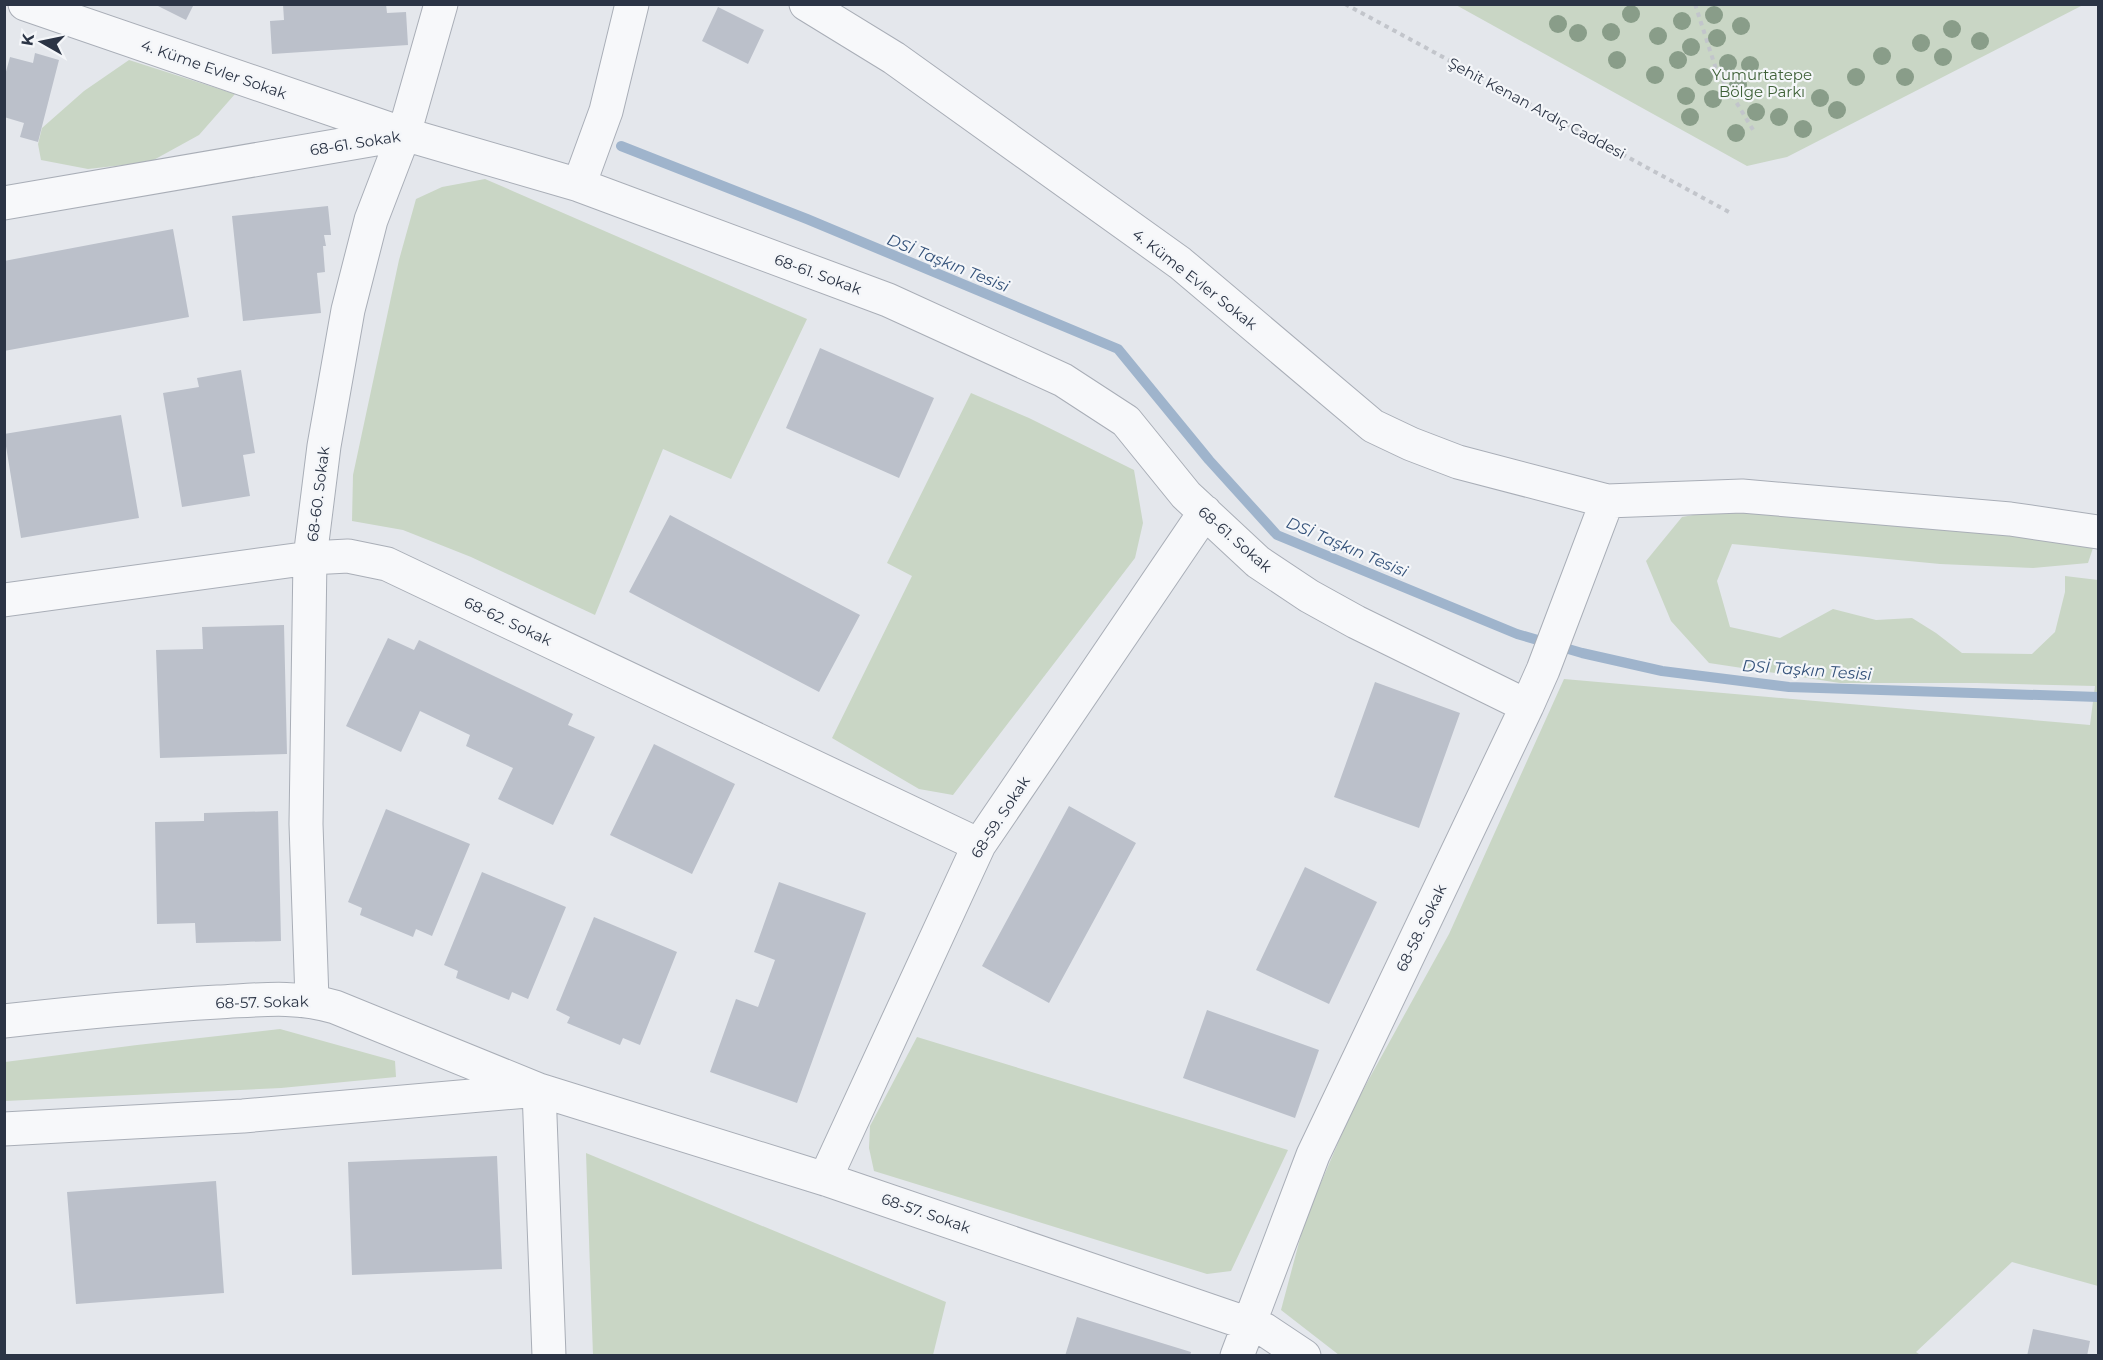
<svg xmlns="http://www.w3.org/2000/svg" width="2103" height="1360" viewBox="0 0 2103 1360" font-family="Montserrat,sans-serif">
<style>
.green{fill:#c9d6c5}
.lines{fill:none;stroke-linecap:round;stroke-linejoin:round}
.stream{stroke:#9fb4cc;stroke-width:10}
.building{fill:#bbc0ca}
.minor-casing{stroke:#a9aeb7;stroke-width:35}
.path{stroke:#c2c5cb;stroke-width:4;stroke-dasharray:4.5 4.5;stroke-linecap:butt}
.minor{stroke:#f7f8fa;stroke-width:33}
.tree{fill:#899d89}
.labels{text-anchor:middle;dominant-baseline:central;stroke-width:4.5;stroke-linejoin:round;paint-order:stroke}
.street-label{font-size:15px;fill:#2b3445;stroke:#f4f6f9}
.park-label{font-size:15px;fill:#3f6138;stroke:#f4f6f9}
.water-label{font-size:16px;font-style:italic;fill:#34527a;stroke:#f4f6f9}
</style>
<rect width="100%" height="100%" fill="#e4e7ec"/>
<!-- green -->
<path class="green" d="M1456,5L2083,4V5L1787,157L1747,166Z
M129,60L235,94L199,135L150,162L88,169L41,160L38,144L42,128L84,91Z
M485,179L807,319L731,479L663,449L595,615L471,557L403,530L352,521L353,475L399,260L416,199L442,187Z
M971,393L1029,418L1134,470L1143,523L1135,558L953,795L919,789L832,738L912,576L887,563Z
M1734,508L2097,536L2088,563L2033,568L1940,564L1732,544L1717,581L1730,627L1780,638L1833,609L1876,620L1912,618L1936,633L1962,653L2032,654L2055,632L2065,592V576L2098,580V1286L2012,1262L1916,1352L1922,1356L1339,1355L1281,1310L1305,1220L1353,1108L1449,934L1564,679L2090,725L2095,686L1977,683H1840L1709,663L1671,621L1646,561L1682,517Z
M280,1029L395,1061L396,1077L281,1088L5,1101V1062L137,1045Z
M917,1037L1288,1150L1231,1271L1207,1274L874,1171L869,1148L870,1126Z
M586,1153L946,1302L933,1355H593Z"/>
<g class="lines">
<!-- stream -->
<path class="stream" d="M621,146L807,219L1118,349L1209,460L1277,535L1517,634L1582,653L1662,671L1789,687L2098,697"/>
</g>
<!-- building -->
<path class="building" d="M154,4H194L186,20Z
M283,4H386L387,13L406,12L408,45L272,54L270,21L284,20Z
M718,7L764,30L748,64L702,41Z
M35,53L59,60L38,142L20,137L24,123L4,117V79L10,57L33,63Z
M328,206L331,235H324L326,246H323L325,272L317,273L321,313L243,321L232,216Z
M173,229L189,317L4,351V261Z
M820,348L934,398L899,478L786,428Z
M241,370L255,453L243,455L250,496L182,507L163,393L199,387L197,378Z
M121,415L139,518L21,538L4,434Z
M670,515L860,615L819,692L629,592Z
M284,625L287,754L160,758L156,650L203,649L202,627Z
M388,638L414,650L419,640L573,714L568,725L595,737L553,825L498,799L513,768L466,746L470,735L420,711L401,752L346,726Z
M1375,682L1460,713L1419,828L1334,797Z
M654,744L735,784L692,874L610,835Z
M1069,806L1136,843L1049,1003L982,966Z
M386,809L470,844L432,936L416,929L413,937L360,915L362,908L348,902Z
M278,811L281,941L196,943L195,923L157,924L155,822L204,821V813Z
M1305,867L1377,902L1329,1004L1256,970Z
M482,872L566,907L528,999L512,992L509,1000L456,978L458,971L444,965Z
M779,882L866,913L797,1103L710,1072L736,999L758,1007L775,960L754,952Z
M594,917L677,952L640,1045L623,1038L620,1045L567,1023L570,1017L556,1010Z
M1207,1010L1319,1050L1295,1118L1183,1078Z
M497,1156L502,1269L352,1275L348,1162Z
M216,1181L224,1293L76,1304L67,1192Z
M1077,1317L1191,1352L1190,1356H1065Z
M2033,1329L2090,1341L2087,1356H2027Z"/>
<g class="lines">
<!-- minor casing -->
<g class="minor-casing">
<path id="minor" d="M25,4L404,134L579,185L888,300L1063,380L1126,421L1186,495L1258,562L1309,596L1356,622L1527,706
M806,4L894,58L1180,263L1373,426L1411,444L1458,462L1607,501L1742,496L2010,519L2098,532
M579,185L606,111L632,4
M4,203L399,135
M4,600L310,558L348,556L387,564L979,845
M312,1000L306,824L310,558L324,446L348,310L371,220L404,134L441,4
M4,1021C76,1013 146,1006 218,1002C259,1000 295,995 335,1007L539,1090L825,1179L1249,1324L1265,1330L1304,1356
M4,1129L243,1116L539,1090L549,1356
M825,1179L979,845L1205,512
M1237,1356L1313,1155L1527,706L1543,670L1607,501"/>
</g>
<!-- path -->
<path class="path" d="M1345,4L1729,212
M1695,4L1716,69L1755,133"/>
<!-- minor -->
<use href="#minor" class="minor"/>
</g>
<!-- trees -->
<g class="tree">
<circle cx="1631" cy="14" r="9"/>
<circle cx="1714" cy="15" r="9"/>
<circle cx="1682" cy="21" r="9"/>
<circle cx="1558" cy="24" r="9"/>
<circle cx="1741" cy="26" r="9"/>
<circle cx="1952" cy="29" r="9"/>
<circle cx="1611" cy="32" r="9"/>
<circle cx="1578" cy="33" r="9"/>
<circle cx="1658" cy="36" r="9"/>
<circle cx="1717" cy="38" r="9"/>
<circle cx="1980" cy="41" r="9"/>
<circle cx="1921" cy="43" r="9"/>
<circle cx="1691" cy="47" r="9"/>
<circle cx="1882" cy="56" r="9"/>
<circle cx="1943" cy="57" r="9"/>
<circle cx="1617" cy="60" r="9"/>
<circle cx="1678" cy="60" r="9"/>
<circle cx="1728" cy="63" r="9"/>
<circle cx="1750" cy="65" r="9"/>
<circle cx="1655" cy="75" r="9"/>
<circle cx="1704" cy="77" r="9"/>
<circle cx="1856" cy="77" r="9"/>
<circle cx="1905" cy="77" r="9"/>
<circle cx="1738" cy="85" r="9"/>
<circle cx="1686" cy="96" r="9"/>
<circle cx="1820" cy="98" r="9"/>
<circle cx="1713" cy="99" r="9"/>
<circle cx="1837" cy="110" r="9"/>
<circle cx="1756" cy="112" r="9"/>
<circle cx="1690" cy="117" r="9"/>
<circle cx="1779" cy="117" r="9"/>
<circle cx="1803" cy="129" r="9"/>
<circle cx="1736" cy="133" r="9"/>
</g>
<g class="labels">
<!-- street labels -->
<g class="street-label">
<text transform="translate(214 69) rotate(19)">4. Küme Evler Sokak</text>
<text transform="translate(1537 108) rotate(28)">Şehit Kenan Ardıç Caddesi</text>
<text transform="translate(355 143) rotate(-9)">68-61. Sokak</text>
<text transform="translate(818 274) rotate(20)">68-61. Sokak</text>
<text transform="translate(1195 279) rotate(38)">4. Küme Evler Sokak</text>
<text transform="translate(318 494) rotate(-83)">68-60. Sokak</text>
<text transform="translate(1235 539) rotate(41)">68-61. Sokak</text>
<text transform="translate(508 621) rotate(25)">68-62. Sokak</text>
<text transform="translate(1000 817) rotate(-57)">68-59. Sokak</text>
<text transform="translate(1421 928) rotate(-64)">68-58. Sokak</text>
<text transform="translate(262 1002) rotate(-1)">68-57. Sokak</text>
<text transform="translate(926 1213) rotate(19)">68-57. Sokak</text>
</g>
<!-- park labels -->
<g class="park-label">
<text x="1762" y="74">Yumurtatepe<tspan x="1762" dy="17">Bölge Parkı</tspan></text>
</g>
<!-- water labels -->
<g class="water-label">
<text transform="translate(948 263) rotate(22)">DSİ Taşkın Tesisi</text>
<text transform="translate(1347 547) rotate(23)">DSİ Taşkın Tesisi</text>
<text transform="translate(1807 670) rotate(4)">DSİ Taşkın Tesisi</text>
</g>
</g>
<!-- border -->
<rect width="2103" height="1360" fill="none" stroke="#2b3445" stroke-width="12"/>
<!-- north arrow -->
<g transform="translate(42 42) rotate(279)" stroke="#f4f6f9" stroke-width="4.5" paint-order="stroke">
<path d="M0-4.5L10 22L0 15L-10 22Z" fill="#2b3445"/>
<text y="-9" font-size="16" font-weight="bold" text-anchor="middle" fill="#2b3445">K</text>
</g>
</svg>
